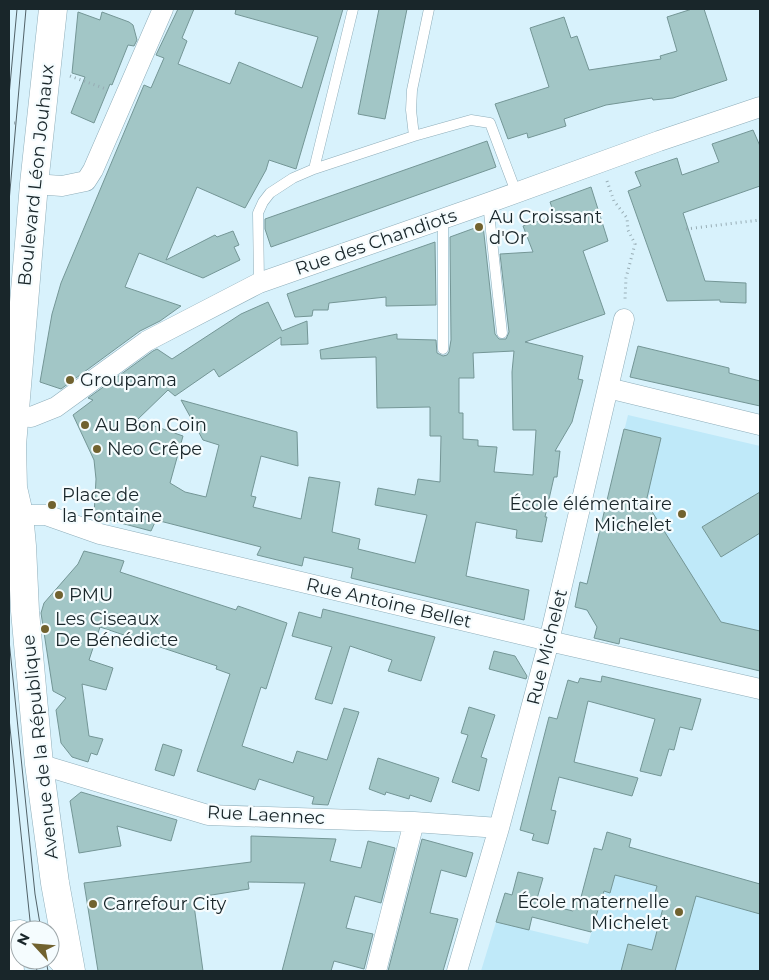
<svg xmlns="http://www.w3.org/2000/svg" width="769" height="980" viewBox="0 0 769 980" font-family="Montserrat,sans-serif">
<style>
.built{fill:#bfe9f9}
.building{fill:#a2c6c6;stroke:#749696;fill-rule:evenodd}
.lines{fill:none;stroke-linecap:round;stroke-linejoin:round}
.lane-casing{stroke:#8faeba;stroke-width:11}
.street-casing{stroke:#8faeba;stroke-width:21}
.secondary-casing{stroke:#8faeba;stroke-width:29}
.path{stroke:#98adb5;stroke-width:3;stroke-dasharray:1 4;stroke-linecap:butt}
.lane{stroke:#fff;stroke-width:10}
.street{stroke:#fff;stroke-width:20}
.secondary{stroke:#fff;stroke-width:28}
.tram{stroke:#526268;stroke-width:1}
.poi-dot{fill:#71622f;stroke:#f5fcfe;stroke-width:2}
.labels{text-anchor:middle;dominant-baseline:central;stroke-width:4.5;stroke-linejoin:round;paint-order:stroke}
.street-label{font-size:18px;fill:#19262a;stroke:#f5fcfe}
.poi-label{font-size:18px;fill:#19262a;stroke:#f5fcfe;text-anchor:start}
</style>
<rect width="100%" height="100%" fill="#d8f2fc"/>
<!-- built -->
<path class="built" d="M628,415L760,446V671L620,638H594L597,627L587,611L575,607L580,582L587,583Z
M618,844L760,884V971H481L496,922L588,944Z"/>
<!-- building -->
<path class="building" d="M178,9H194L182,38L187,41L178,64L230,84L239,62L302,88L318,37L235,14L236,9H343L296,169L269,160L266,170L245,208L197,187L166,260L215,235L217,237L233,231L239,245L234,247L240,260L203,278L139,253L125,287L181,306L160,321L140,331L61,389L40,382L52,314L61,283L144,85L151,88L164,58L156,55Z
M379,9H407L385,119L358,114Z
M692,9H704L727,80L673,98L653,100L652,98L606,105L564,119L566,126L528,138L527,133L508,139L495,104L549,87L530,28L564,17L571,38L577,36L589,70L661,59L660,56L677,51L667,17Z
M78,12L100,20L102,12L129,22L133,25L137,40L134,46L128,45L112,85L110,84L94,123L71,113L85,77L72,73Z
M753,130L760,146V186L683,213L705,281L746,283V303L720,302V300L667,301L628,191L641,186L635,172L677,158L682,175L719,162L712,144Z
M487,141L496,167L271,247L265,229V219Z
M591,187L608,241L583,251L605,314L525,342L583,356L578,379L583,380L572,422L555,451H560L557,477H554L545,517H547L542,542L516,538L517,530L476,522L466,576L529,590L524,620L351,578L353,568L304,557L302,566L257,555L261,547L156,520L151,531L94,516L96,479L94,460L73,415L93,400L88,398L153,351L157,349L172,359L241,314L268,302L282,331L307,321L308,344L281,345V337L219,377L214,369L175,396L168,390L137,420L183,436L170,483L185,492L206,497L219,445L203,440L181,400L297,432L298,466L261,456L251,496L256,497L253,507L301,519L309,477L340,482L332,532L360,539L358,549L415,563L427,515L375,505L378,488L415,495L418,479L440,482L441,436H430V407L377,408L376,357L321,359L320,350L397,334V339L436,340L437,353L443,356L447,355L449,352L451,340L450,237L483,225L495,334L499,339H506L509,332L500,254L533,252L523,226L555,216L550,202ZM514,351L512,372L513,430H536L533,475L494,472L497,447L478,446V440L463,439V413H459V378H474L473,353Z
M435,242L436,305L386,306V297L329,303L328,310H313L312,316L295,317L287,294Z
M638,346L729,368V373L760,381V406L630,377Z
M624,429L661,438L646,502L721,622L760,631V671L620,638L619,644L594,638L597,627L587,610L575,607L580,582L587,584Z
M760,492V533L721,557L702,527Z
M84,551L124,561L120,572L236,610L238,606L287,623L266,689L261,687L242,746L293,763L297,751L327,760L344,708L359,712L328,805L312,804L314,797L259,779L255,790L197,771L230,674L216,669L217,666L100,627L89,660L113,668L106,690L82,684L89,736L103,739L97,755L91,753L88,762L72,757L61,743L56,710L66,698L53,691L41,613L44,603L78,564Z
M323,609L435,637L421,681L388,671L392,660L350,646L332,704L315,699L332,647L292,636L299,612L321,618Z
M494,651L515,656L527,676L526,679L489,669Z
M602,676L701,699L692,730L680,727L674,750L669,749L661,776L640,771L655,719L588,701L574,762L638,778L632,796L559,777L551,810L556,811L548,844L532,840L534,834L520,830L549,717L557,719L568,680L578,683L580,678L601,682Z
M469,707L495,715L481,757L487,759L479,791L452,782L468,735L461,733Z
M163,744L182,750L174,776L155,770Z
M378,758L439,778L431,802L410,795L409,799L386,792L385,795L369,789Z
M81,792L177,820L171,841L117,826L121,846L79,853L70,801Z
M607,832L631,839L629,847L760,884V914L696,896L675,971H621L628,944L652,950L664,904L653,900L657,886L615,875L610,893L604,891L591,932L532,917L529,930L496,922L505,893L512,895L518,872L543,878L536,902L573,911L576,900L580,901L594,848L602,850Z
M251,836L336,839L330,861L361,868L368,841L395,848L381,903L355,896L346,928L373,934L364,969L334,961L331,971H282L305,883L248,882L249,889L193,898L203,971H98L84,883L251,862Z
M422,839L473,853L466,877L441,870L430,913L458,919L443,971H388Z"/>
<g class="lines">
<!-- lane casing -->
<g class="lane-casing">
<path id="lane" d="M414,136L411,110L412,90L429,9
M314,169L353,9
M488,203L502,333
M259,283L258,213L263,202L270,193L293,178L314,169L414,136L471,120L490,123L516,192
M443,349V218"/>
</g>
<!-- street casing -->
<g class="street-casing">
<path id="street" d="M34,184L62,186L86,181L93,170L163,9
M608,388L760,425
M13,416L31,417L56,407L147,341L259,283L488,203L659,141L760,107
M9,515H46L100,534L549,641L760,689
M39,764L208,815L414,822L499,828
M50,952L68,971
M376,971L414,822
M457,971L499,828L549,641L624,319"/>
</g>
<!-- secondary casing -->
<g class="secondary-casing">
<path id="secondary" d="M53,9L34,184L12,445L13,488L19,514L22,546L25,611L39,764L55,883L71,971
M9,936L20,934
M9,959L10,971"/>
</g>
<!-- path -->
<path class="path" d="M70,76L106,89
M9,123H18
M607,181L614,201L627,218L628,230L635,244L626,278L625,299
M686,229L760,220"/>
<!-- lane -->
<use href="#lane" class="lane"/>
<!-- street -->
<use href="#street" class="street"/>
<!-- secondary -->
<use href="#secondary" class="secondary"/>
<!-- tram -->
<path class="tram" d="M9,96L17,9
M9,202L26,9
M9,640L35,894L41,930
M9,718L31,930
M35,960L37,971
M46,960L48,971"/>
</g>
<!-- markers -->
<g class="poi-dot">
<circle cx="479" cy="227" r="5"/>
<circle cx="70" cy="380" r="5"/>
<circle cx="85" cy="425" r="5"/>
<circle cx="97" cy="449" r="5"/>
<circle cx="52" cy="505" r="5"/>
<circle cx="682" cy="514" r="5"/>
<circle cx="59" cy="595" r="5"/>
<circle cx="45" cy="629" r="5"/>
<circle cx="93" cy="904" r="5"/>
<circle cx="679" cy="912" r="5"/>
</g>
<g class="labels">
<!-- street labels -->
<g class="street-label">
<text transform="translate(36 175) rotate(-84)">Boulevard Léon Jouhaux</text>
<text transform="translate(376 242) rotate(-19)">Rue des Chandiots</text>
<text transform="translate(389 603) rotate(13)">Rue Antoine Bellet</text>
<text transform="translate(547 647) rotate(-76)">Rue Michelet</text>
<text transform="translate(40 747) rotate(-96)">Avenue de la République</text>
<text transform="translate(266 815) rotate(3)">Rue Laennec</text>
</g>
<!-- poi labels -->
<g class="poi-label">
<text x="489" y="217">Au Croissant<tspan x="489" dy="21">d'Or</tspan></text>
<text x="80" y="380">Groupama</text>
<text x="95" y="425">Au Bon Coin</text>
<text x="107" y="449">Neo Crêpe</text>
<text x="62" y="495">Place de<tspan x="62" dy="21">la Fontaine</tspan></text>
<text x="672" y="504" text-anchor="end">École élémentaire<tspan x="672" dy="21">Michelet</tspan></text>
<text x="69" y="595">PMU</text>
<text x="55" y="619">Les Ciseaux<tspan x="55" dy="21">De Bénédicte</tspan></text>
<text x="669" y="902" text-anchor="end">École maternelle<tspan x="669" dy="21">Michelet</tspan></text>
<text x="103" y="904">Carrefour City</text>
</g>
</g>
<!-- border -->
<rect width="769" height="980" fill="none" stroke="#19262a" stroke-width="20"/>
<!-- north arrow -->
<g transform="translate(35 945) rotate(296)"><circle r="24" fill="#f5fcfe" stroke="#9da6a9"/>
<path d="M0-4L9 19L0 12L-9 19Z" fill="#71622f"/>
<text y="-8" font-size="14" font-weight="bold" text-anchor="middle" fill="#19262a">N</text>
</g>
</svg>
